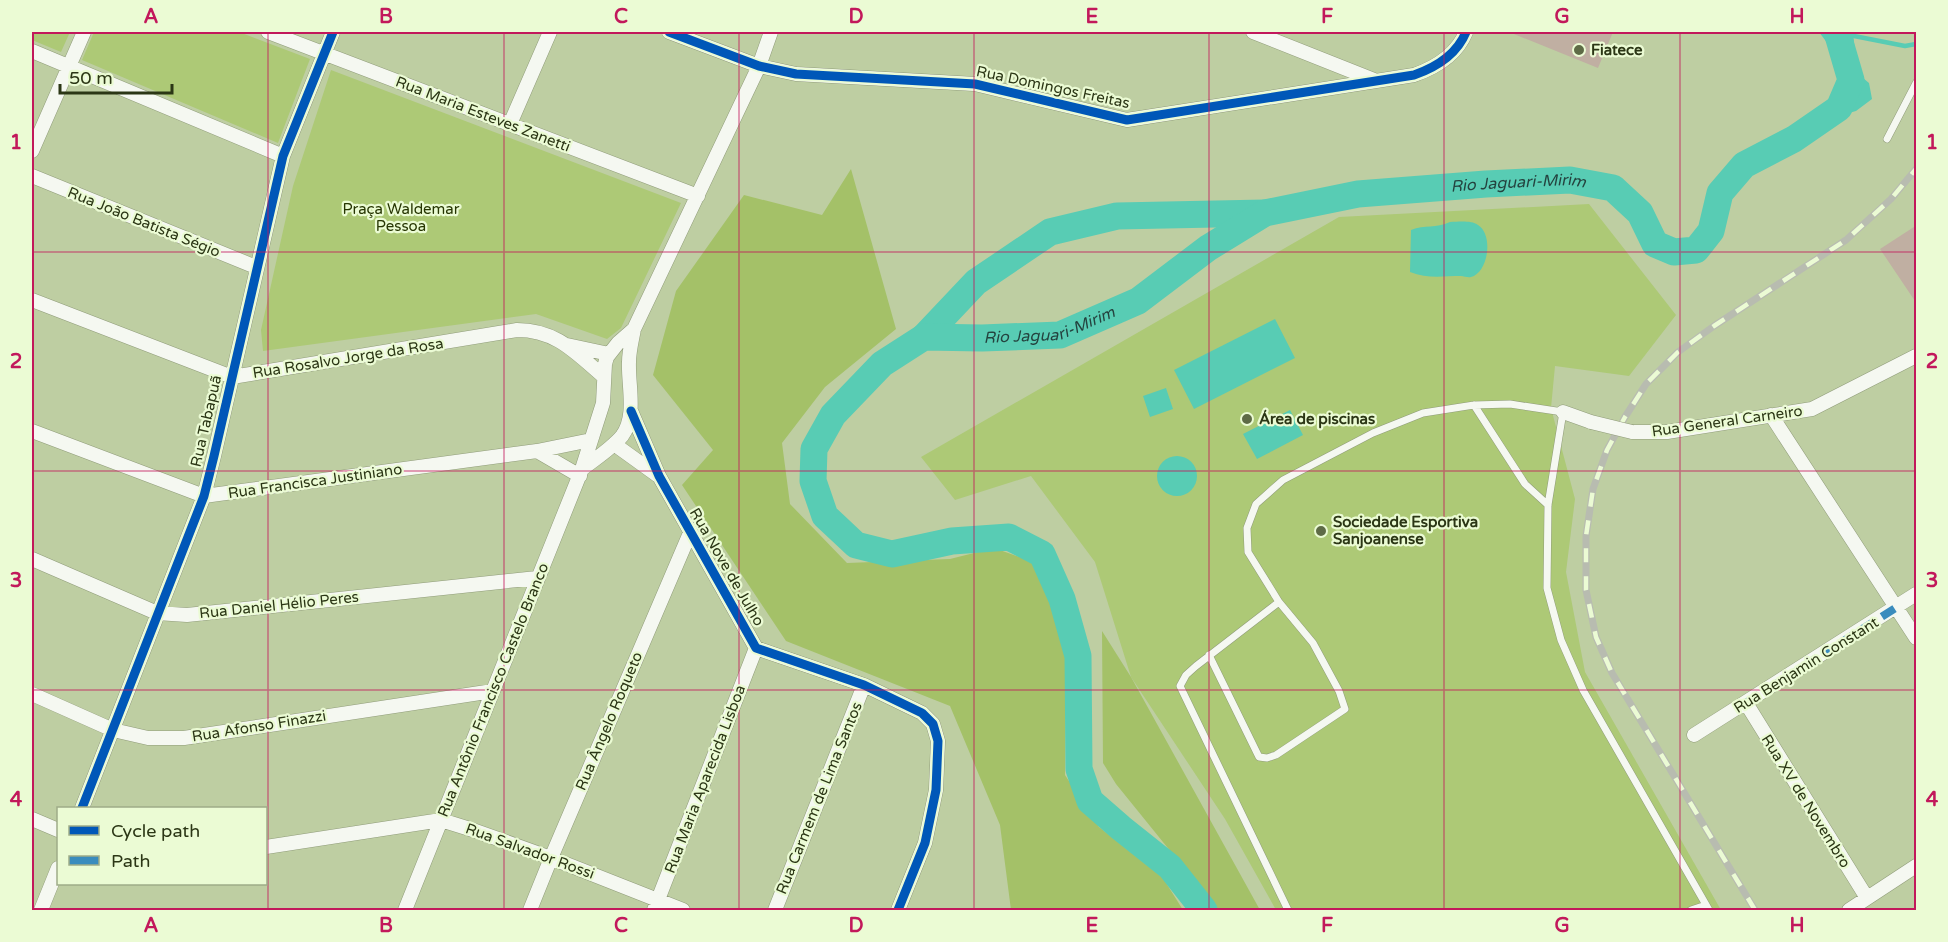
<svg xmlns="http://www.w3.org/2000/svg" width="1948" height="942" viewBox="0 0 1948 942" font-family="'Varela Round',sans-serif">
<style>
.green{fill:#adc976}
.forest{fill:#a4c168}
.water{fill:#58ccb4}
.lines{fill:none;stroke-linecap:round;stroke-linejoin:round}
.stream{stroke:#58ccb4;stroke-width:4.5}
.river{stroke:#58ccb4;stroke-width:27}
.building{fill:#c0afa2}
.lane-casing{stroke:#909c7a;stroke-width:8}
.street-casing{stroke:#909c7a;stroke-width:15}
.lane{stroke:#f5f8f1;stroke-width:7}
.street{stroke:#f5f8f1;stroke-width:14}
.rail-casing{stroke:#b8bcb0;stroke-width:7}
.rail{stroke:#ebfbd4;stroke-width:4.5;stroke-dasharray:14;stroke-linecap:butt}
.street-bridge-casing{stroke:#909c7a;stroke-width:15;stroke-linecap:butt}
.street-bridge{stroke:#f5f8f1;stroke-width:14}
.quiet{stroke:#3a8cbd;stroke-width:8;stroke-dasharray:15 8;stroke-linecap:butt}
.cycleway-casing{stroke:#ebfbd4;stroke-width:13}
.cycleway{stroke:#0057b8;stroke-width:9}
.grid{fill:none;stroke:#c2185b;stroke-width:1.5;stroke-opacity:0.55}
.poi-dot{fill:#5e6b46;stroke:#ebfbd4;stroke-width:2}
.labels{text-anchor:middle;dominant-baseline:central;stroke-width:4.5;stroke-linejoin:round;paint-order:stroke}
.poi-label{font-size:15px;font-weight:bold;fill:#2b3615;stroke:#ebfbd4;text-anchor:start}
.street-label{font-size:15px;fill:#2b3615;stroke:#ebfbd4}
.park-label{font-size:15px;fill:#263502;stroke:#ebfbd4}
.water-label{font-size:16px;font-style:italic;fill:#24433f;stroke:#ebfbd4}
.neatline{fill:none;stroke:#c2185b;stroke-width:2}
.grid-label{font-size:20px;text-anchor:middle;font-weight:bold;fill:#c2185b}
</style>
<rect width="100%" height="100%" fill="#becea2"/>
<!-- green -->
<path class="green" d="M32,32H70L61,52L32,40Z
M94,32H239L310,59L278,143L82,60Z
M331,70L681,203L621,328L607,339L536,314L263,351L261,330L293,186Z
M1589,204L1676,315L1629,376L1555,366L1551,408L1575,499L1566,572L1585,672L1721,910H1276L1225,819L1131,677L1095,562L1031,476L955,500L921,457L1339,217Z"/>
<!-- forest -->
<path class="forest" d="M851,169L896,329L825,387L782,443L790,504L847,563L950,559L994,548L1039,564L1066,646L1065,775L1099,827L1163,878L1183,910H1011L1000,825L950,706L786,641L682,485L713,450L653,375L676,291L744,195L822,215Z
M1102,631L1131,677L1260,910H1218L1116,784L1103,763Z"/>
<!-- water -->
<path class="water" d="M1819,32H1853L1857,73L1869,83L1872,99L1856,111L1820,121L1828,101L1836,88L1839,68L1831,48Z
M1450,222C1458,222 1471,220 1478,225C1494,235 1488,273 1471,277C1468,278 1464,276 1461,276C1443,276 1427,279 1410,272L1411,230C1425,224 1436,229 1450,222Z
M1275,319L1295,358L1194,409L1174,370Z
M1166,388L1173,409L1150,417L1143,396Z
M1290,410L1303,435L1257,459L1243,434Z
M1157 476a20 20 0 1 1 40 0a20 20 0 1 1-40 0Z"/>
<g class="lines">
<!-- stream -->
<path class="stream" d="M1849,35L1905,46L1916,44"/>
<!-- river -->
<g class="river">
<path d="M924,337L976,282L1050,232L1117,216L1265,213"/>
<path id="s1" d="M1204,910L1170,867L1121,828L1090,801L1079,769L1078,656L1062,599L1042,554L1009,537L952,541L892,554L856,545L825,516L813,481L814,449L833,415L882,364L924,337L982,338L1060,335L1138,301L1208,248L1265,213L1358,194L1486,184L1570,180L1613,188L1640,213L1655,244L1674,252L1696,250L1711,231L1720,193L1744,165L1794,139L1839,108L1851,80L1837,32"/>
</g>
</g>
<!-- building -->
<path class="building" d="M1509,32H1613L1598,68Z
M1917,225V304L1880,249Z"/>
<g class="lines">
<!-- lane casing -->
<g class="lane-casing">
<path id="lane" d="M1887,139L1916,83
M1474,405L1525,484L1548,505
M1279,602L1196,666L1186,675L1180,686L1288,910
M1209,655L1259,757L1267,758L1276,755L1345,709L1339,691L1313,643L1279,602L1248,552L1247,528L1256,504L1283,480L1373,433L1423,413L1474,405L1510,404L1563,412L1548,505L1547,588L1561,640L1583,690L1709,910
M1691,910L1706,905"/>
</g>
<!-- street casing -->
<g class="street-casing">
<path id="street" d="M268,32L698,196
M669,32L759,66L796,74L975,84L1127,120L1414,75C1437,67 1457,54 1466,32
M1253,32L1374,80
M32,51L283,156
M510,124L550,32
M32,151L84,32
M32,176L256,267
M32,300L232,377L517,330C556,330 575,352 603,376
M567,345L609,354
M631,411L659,476L756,648L864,685L922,713L933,724L938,741L936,790L925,843L898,910
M1563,412L1591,422
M1771,415L1916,638
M32,431L204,496L537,451L591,440
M1632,432H1667L1812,409L1916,356
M614,444L657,475
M537,451L580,476
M582,469C595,459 611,449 622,436C637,416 628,386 629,362C629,351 632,340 634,329L759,66L771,32
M32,559L157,613L187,615L537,578
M32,694L113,730L148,738H184L493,691
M1746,703L1867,898
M1694,735L1916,594
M82,808L204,496L214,456L283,156L333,32
M32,819L58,830
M266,847L441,820L473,830L551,858L683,910
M41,910L58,868
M405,910L582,469L603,403L605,364L607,357L618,343L634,329
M530,910L551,858L690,533
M654,910L756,648
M775,910L864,685
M1849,910L1916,866"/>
</g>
<!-- lane -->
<use href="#lane" class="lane"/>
<!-- street -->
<use href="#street" class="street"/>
<!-- rail casing -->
<g class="rail-casing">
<path id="rail" d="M1755,910L1612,673L1596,637L1586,590V536L1593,489L1607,450L1625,417L1646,384L1678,352L1714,326L1846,240L1891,199L1916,169"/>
</g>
<!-- rail -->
<use href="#rail" class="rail"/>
<!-- street-bridge casing -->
<g class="street-bridge-casing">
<path id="street-bridge" d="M1591,422L1632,432"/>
</g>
<!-- street-bridge -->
<use href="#street-bridge" class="street-bridge"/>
<!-- quiet -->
<path class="quiet" d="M1746,703L1897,607"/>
<!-- cycleway casing -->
<g class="cycleway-casing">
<path id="cycleway" d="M669,32L759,66L796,74L975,84L1127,120L1414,75C1437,67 1457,54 1466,32
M631,411L659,476L756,648L864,685L922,713L933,724L938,741L936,790L925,843L898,910
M82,808L204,496L214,456L283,156L333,32"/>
</g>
<!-- cycleway -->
<use href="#cycleway" class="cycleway"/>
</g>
<!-- grid -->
<path class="grid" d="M268,32V910M504,32V910M739,32V910M974,32V910M1209,32V910M1444,32V910M1680,32V910M32,252H1916M32,471H1916M32,690H1916"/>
<!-- markers -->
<g class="poi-dot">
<circle cx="1579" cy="50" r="6"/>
<circle cx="1247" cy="419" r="6"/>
<circle cx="1321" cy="531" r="6"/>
</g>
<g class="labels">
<!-- poi labels -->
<g class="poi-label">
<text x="1591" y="50">Fiatece</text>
<text x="1259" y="419">Área de piscinas</text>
<text x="1333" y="522">Sociedade Esportiva<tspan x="1333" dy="17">Sanjoanense</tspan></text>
</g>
<!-- street labels -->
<g class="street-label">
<text transform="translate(1053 87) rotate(12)">Rua Domingos Freitas</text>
<text transform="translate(483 114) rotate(21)">Rua Maria Esteves Zanetti</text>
<text transform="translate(144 222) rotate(22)">Rua João Batista Ségio</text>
<text transform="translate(348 358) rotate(-9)">Rua Rosalvo Jorge da Rosa</text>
<text transform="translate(206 421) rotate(-77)">Rua Tabapuã</text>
<text transform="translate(1727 421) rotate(-8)">Rua General Carneiro</text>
<text transform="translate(315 481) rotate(-8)">Rua Francisca Justiniano</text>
<text transform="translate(727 567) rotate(60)">Rua Nove de Julho</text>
<text transform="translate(279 605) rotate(-6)">Rua Daniel Hélio Peres</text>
<text transform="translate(1806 665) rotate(-32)">Rua Benjamin Constant</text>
<text transform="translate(493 690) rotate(-68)">Rua Antônio Francisco Castelo Branco</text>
<text transform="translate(609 721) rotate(-67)">Rua Ângelo Roqueto</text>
<text transform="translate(259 726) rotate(-9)">Rua Afonso Finazzi</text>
<text transform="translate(705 779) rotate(-69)">Rua Maria Aparecida Lisboa</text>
<text transform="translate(819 798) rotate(-68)">Rua Carmem de Lima Santos</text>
<text transform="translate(1806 801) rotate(58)">Rua XV de Novembro</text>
<text transform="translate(530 851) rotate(20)">Rua Salvador Rossi</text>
</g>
<!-- park labels -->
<g class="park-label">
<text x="401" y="209">Praça Waldemar<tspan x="401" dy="17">Pessoa</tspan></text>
</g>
<!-- water labels -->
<g class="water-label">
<text stroke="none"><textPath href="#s1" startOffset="1509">Rio Jaguari-Mirim</textPath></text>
<text stroke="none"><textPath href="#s1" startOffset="1005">Rio Jaguari-Mirim</textPath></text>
</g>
</g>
<!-- border -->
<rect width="1948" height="942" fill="none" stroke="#ebfbd4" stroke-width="66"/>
<!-- legend -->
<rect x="57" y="807" width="210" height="78" fill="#ebfbd4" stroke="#9eac88" stroke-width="1.5"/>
<rect x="69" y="826" width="30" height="9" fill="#0057b8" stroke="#9eac88" stroke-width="1.5"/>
<text x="111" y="837" font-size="18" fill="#2b3615">Cycle path</text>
<rect x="69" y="856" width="30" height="9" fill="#3a8cbd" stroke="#9eac88" stroke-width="1.5"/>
<text x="111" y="867" font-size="18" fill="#2b3615">Path</text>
<!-- scale -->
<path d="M60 84v9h112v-9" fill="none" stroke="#2b3615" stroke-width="3"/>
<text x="69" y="84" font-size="18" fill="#2b3615" stroke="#ebfbd4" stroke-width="4.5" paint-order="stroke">50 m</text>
<rect x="33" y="33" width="1882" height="876" class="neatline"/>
<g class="grid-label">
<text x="151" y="23">A</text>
<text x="386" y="23">B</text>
<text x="621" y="23">C</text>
<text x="856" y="23">D</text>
<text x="1092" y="23">E</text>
<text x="1327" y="23">F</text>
<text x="1562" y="23">G</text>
<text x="1797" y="23">H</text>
<text x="16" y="149">1</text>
<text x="1932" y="149">1</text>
<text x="16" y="368">2</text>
<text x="1932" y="368">2</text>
<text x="16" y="587">3</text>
<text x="1932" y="587">3</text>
<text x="16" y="806">4</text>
<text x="1932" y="806">4</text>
<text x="151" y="932">A</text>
<text x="386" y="932">B</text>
<text x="621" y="932">C</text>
<text x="856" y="932">D</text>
<text x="1092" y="932">E</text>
<text x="1327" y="932">F</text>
<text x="1562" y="932">G</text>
<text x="1797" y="932">H</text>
</g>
</svg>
